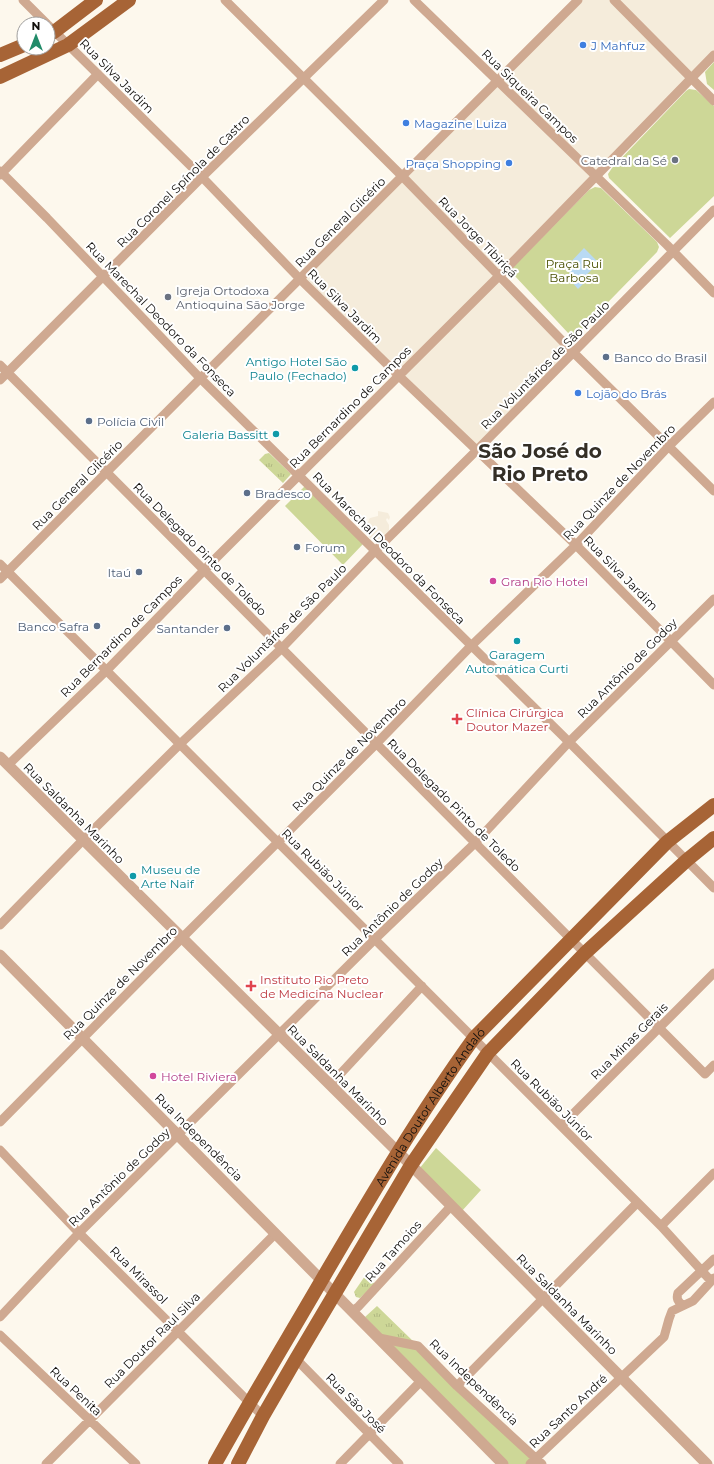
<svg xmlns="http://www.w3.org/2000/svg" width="714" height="1464" viewBox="0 0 714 1464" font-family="Montserrat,sans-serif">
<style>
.built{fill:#f5ecdb}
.grass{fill:url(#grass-tufts)}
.green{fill:#cdd797}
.water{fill:#b9daf4}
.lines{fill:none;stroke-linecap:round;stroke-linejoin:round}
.minor{stroke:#cfa991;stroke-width:9}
.tertiary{stroke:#cfa991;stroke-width:11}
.primary{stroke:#a76436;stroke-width:14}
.shop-dot{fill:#3f7fe0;stroke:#fff;stroke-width:1.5}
.worship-dot{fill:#6b7280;stroke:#fff;stroke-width:1.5}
.service-dot{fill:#5c6f8a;stroke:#fff;stroke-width:1.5}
.culture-dot{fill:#0f9aa8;stroke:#fff;stroke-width:1.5}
.hotel-dot{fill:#d1479c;stroke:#fff;stroke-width:1.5}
.health-dot{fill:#e0444e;stroke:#fff;stroke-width:1.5}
.labels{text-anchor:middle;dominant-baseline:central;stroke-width:4;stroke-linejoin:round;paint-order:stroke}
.shop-label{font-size:12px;fill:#366cbe;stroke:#fff;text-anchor:start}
.street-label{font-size:12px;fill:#110f0c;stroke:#fff}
.worship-label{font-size:12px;fill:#5b616d;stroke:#fff;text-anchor:end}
.park-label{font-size:12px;fill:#484f01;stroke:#fff}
.service-label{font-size:12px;fill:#4e5e75;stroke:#fff;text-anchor:start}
.culture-label{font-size:12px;fill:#0d838f;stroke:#fff;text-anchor:end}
.hotel-label{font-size:12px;fill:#b23c85;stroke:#fff;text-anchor:start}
.health-label{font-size:12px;fill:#be3a42;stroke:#fff;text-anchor:start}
.town-label{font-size:20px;font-weight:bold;fill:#342f27;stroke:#fff}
</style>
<defs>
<pattern id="grass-tufts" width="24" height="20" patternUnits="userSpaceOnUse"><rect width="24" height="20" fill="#cdd797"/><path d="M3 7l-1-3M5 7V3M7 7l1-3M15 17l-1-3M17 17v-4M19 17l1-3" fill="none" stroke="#afb781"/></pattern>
</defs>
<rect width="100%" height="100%" fill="#fdf8ed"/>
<!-- built -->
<path class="built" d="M581,0H714V52L493,277L572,354L477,450L304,278Z
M378,511L388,513L390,517L389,520L387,518L386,520L389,525V531L380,541L370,538L366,533L365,527L370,518L378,516Z"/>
<!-- grass -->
<path class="grass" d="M269,453L291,474L283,483L259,460L265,454Z
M365,1276L375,1284L360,1298L356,1297L354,1292Z
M377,1306L415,1343L383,1336L365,1317Z"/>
<!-- green -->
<path class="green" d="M714,62V90L707,84L705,72Z
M689,89L696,90L714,106V196L670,238L609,178L608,174L612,168L686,91Z
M595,187L601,188L657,242L659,247L657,252L578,333L573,336L569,334L514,275L511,270L515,265L589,190Z
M305,486L363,544L343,565L285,506Z
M436,1148L481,1190L461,1212L419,1169Z
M385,1341L416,1347L533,1460L529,1464H507Z"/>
<!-- water -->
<path class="water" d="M584,248L599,263L584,277L586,281L578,289L569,279L572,275L565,268Z"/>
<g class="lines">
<!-- minor -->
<path class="minor" d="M23,0L47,24
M225,0L402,176L574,353L714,491
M414,0L667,245L714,293
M614,0L714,101
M48,25L202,177L300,279L399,376L576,545L714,685
M0,171L47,218L200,378L569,742L714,888
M0,175L98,74
M0,365L705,1074L714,1065
M0,380L202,177L384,0
M0,564L661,1226L711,1281
M0,579L578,0
M8,765L106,671L218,556L499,276L714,55
M0,925L83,840L180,744L282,648L375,551L476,451L714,210
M330,1085L422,986
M0,1122L182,938L376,744L471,646L576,545L669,446L714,402
M561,1126L714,973
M0,1150L79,1233L263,1416
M661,1226L714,1173
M682,1305C678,1301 676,1299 678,1293L714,1259
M352,1311L358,1307L451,1206
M0,1317L79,1233L375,939L475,843L569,742L714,599
M0,1335L136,1464
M379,1338L418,1346L457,1386L542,1464
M296,1359L399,1464
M457,1386L637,1203
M46,1464L275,1234
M340,1464L421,1381
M530,1464L664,1337L669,1319L672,1311L693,1301L714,1278"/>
<!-- tertiary -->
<path class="tertiary" d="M0,757L411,1165L707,1464
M0,955L503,1464"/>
<!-- primary -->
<g class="primary">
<path d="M48,34L54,32L96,0"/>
<path d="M0,55L24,45"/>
<path d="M0,77L68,45L129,0"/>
<path id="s1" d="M215,1464C251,1399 290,1335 327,1271C374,1191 420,1113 474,1038L667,842L714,805"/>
<path d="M238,1464L263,1416L296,1359L411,1165L488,1053L585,953L687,860L714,838"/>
</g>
</g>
<!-- markers -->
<g class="shop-dot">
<circle cx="583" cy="45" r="4"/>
<circle cx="406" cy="123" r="4"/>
<circle cx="509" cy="163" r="4"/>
<circle cx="578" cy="393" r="4"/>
</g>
<g class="worship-dot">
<circle cx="675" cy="160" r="4"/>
<circle cx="168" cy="297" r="4"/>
</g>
<g class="service-dot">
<circle cx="606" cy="357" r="4"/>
<circle cx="89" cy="421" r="4"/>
<circle cx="247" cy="493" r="4"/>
<circle cx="297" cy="547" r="4"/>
<circle cx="139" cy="572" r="4"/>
<circle cx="97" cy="626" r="4"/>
<circle cx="227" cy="628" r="4"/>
</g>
<g class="culture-dot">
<circle cx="355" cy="368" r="4"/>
<circle cx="276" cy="434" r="4"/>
<circle cx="517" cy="641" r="4"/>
<circle cx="133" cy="876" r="4"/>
</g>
<g class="hotel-dot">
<circle cx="493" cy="581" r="4"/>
<circle cx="153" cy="1076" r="4"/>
</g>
<g class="health-dot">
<path d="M455 713h4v4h4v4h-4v4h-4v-4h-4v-4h4z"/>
<path d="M249 980h4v4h4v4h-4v4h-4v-4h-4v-4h4z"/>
</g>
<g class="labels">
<!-- shop labels -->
<g class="shop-label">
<text x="591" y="45">J Mahfuz</text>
<text x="414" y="123">Magazine Luiza</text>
<text x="501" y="163" text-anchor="end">Praça Shopping</text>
<text x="586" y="393">Lojão do Brás</text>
</g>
<!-- street labels -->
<g class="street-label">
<text transform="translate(117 76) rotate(45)">Rua Silva Jardim</text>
<text transform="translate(530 96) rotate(44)">Rua Siqueira Campos</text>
<text transform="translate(183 181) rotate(-45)">Rua Coronel Spínola de Castro</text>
<text transform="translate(340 222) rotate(-45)">Rua General Glicério</text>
<text transform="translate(478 237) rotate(46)">Rua Jorge Tibiriçá</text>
<text transform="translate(345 306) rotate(45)">Rua Silva Jardim</text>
<text transform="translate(161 319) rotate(46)">Rua Marechal Deodoro da Fonseca</text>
<text transform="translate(545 365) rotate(-45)">Rua Voluntários de São Paulo</text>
<text transform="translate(350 407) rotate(-45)">Rua Bernardino de Campos</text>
<text transform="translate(619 482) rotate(-46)">Rua Quinze de Novembro</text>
<text transform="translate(77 485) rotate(-45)">Rua General Glicério</text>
<text transform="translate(389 548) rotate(45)">Rua Marechal Deodoro da Fonseca</text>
<text transform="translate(200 549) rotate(45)">Rua Delegado Pinto de Toledo</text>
<text transform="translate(621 573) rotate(45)">Rua Silva Jardim</text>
<text transform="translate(282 628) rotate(-45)">Rua Voluntários de São Paulo</text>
<text transform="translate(121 636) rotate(-45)">Rua Bernardino de Campos</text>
<text transform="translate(627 668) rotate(-45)">Rua Antônio de Godoy</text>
<text transform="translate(349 754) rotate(-45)">Rua Quinze de Novembro</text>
<text transform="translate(454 805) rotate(45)">Rua Delegado Pinto de Toledo</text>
<text transform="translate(74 813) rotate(45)">Rua Saldanha Marinho</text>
<text transform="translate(323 870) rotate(45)">Rua Rubião Júnior</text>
<text transform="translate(392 907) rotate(-44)">Rua Antônio de Godoy</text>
<text transform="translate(120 983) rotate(-45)">Rua Quinze de Novembro</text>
<text transform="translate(629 1041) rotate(-45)">Rua Minas Gerais</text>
<text transform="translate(338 1075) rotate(45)">Rua Saldanha Marinho</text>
<text transform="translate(552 1100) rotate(45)">Rua Rubião Júnior</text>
<text stroke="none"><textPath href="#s1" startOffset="417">Avenida Doutor Alberto Andaló</textPath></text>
<text transform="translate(199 1137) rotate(45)">Rua Independência</text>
<text transform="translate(119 1177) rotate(-44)">Rua Antônio de Godoy</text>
<text transform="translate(393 1251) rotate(-48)">Rua Tamoios</text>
<text transform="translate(139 1275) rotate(45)">Rua Mirassol</text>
<text transform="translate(567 1304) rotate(45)">Rua Saldanha Marinho</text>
<text transform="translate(152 1340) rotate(-45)">Rua Doutor Raul Silva</text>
<text transform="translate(474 1382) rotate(44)">Rua Independência</text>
<text transform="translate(76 1391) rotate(43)">Rua Penita</text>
<text transform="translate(356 1403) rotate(45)">Rua São José</text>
<text transform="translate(568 1411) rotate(-43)">Rua Santo André</text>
</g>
<!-- worship labels -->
<g class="worship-label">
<text x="667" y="160">Catedral da Sé</text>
<text x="176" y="290" text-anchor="start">Igreja Ortodoxa<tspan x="176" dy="14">Antioquina São Jorge</tspan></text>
</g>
<!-- park labels -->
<g class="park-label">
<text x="574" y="263">Praça Rui<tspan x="574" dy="14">Barbosa</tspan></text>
</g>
<!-- service labels -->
<g class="service-label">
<text x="614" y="357">Banco do Brasil</text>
<text x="97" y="421">Polícia Civil</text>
<text x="255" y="493">Bradesco</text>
<text x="305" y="547">Forum</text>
<text x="131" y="572" text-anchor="end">Itaú</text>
<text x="89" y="626" text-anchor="end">Banco Safra</text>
<text x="219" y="628" text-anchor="end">Santander</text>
</g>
<!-- culture labels -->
<g class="culture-label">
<text x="347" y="361">Antigo Hotel São<tspan x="347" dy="14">Paulo (Fechado)</tspan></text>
<text x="268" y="434">Galeria Bassitt</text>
<text x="517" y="654" text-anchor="middle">Garagem<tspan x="517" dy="14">Automática Curti</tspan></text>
<text x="141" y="869" text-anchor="start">Museu de<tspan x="141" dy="14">Arte Naif</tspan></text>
</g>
<!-- hotel labels -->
<g class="hotel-label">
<text x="501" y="581">Gran Rio Hotel</text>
<text x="161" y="1076">Hotel Riviera</text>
</g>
<!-- health labels -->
<g class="health-label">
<text x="466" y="712">Clínica Cirúrgica<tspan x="466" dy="14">Doutor Mazer</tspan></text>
<text x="260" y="979">Instituto Rio Preto<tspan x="260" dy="14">de Medicina Nuclear</tspan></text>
</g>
<!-- town labels -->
<g class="town-label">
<text x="540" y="451">São José do<tspan x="540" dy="23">Rio Preto</tspan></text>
</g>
</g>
<!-- north arrow -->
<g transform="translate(36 36)"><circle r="19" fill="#ffffff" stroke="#a09f9e"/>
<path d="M0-3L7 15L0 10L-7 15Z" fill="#218b69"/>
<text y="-6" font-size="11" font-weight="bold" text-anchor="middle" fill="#110f0c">N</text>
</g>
</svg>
